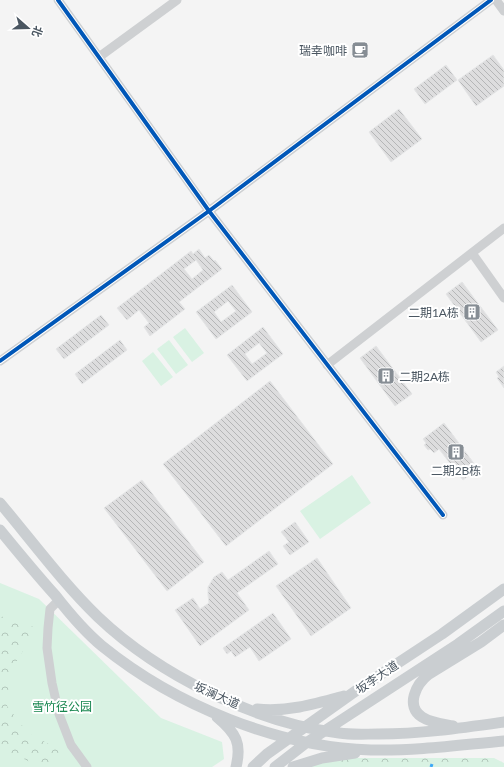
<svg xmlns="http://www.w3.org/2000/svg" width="504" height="767" viewBox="0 0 504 767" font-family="Lato,'Noto Sans SC',sans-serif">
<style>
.green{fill:#d9f2e3}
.forest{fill:url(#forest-crowns)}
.building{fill:url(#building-back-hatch);stroke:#e5e6e7;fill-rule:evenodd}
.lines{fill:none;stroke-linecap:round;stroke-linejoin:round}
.minor{stroke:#ced0d2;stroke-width:9}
.major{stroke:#caced1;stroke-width:11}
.quiet{stroke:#3fa9f5;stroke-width:3;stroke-dasharray:6 3;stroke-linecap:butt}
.cycleway-casing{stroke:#fff;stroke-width:6}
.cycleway{stroke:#0057b8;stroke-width:4}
.labels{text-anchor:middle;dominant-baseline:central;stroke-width:4;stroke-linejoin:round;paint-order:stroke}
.poi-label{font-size:12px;fill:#4a5661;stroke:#fff;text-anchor:end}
.street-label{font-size:12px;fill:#4a5661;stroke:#fff}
.park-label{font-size:12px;fill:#17864f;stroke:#fff}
</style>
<defs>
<pattern id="forest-crowns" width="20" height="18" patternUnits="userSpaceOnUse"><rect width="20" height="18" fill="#d9f2e3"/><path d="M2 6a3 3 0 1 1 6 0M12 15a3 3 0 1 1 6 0" fill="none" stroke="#b2c7bb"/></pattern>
<pattern id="building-back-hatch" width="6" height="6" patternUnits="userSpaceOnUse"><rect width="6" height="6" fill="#ddddde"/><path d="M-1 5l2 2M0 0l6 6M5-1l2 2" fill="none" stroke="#b5b6b7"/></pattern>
</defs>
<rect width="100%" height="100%" fill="#f4f4f4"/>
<!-- green -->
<path class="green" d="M185,328L204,353L192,362L173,337Z
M169,340L188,365L176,374L157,349Z
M153,352L173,377L161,386L142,361Z
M352,475L371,503L320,539L300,511Z
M0,583L39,599L161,718L222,742L224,759L212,767H0Z"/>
<!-- forest -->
<path class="forest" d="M0,616L37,628L10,672L7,706L28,733L60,750L50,767H40L14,754L0,752Z
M346,758H494L504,763V767H310L318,763Z"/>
<!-- building -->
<path class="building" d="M493,55L504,70V86L476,106L458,80Z
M446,65L457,80L425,104L414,89Z
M399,109L422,139L391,162L369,132Z
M199,249L205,258L209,255L214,261L215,260L222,269L179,302L185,309L150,336L144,327L149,323L139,310L127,320L117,308L191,251L193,254ZM196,260L203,270L192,279L184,269Z
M462,282L498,330L481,342L446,294Z
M232,285L252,312L216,339L196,312ZM228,301L236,311L221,322L214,312Z
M101,315L109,325L64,359L56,349Z
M263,327L283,354L247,381L227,355ZM259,343L267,353L252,364L245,354Z
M120,340L127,350L82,384L75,374Z
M376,346L412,394L395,406L360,358Z
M504,366V388L497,378L499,377L496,372Z
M270,381L333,464L226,546L163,464Z
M444,423L478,469L463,480L439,449L434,453L430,449L428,450L424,445L426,443L423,439Z
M142,480L204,562L167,591L104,508Z
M295,522L309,542L290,555L283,546L289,542L281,532Z
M269,551L278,564L237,593L249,610L200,646L175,610L193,598L200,609L209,603L208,595V587L214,577L222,572L228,580Z
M317,558L351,608L311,636L276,586Z
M273,613L291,639L259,661L250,647L235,657L231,651L227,654L223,648Z"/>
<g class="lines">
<!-- minor -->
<path class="minor" d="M58,0L209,211L443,515
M496,0L504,11
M99,57L177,0
M472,253L504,298
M0,361L209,211L491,0
M327,365L504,228
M59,600L50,609L48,628L47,648L52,683L59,714L71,745L87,767"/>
<!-- major -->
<path class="major" d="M0,503C32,541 62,582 98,617C159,675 256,723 339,733C352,735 365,734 378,734C421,734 462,728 504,722
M0,530C18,552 36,574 55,595C69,613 84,631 102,646C175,705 277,747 371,750C416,751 460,745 504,741
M257,709C288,712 315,704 344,696
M217,717C236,733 242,743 236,767
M453,726C443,724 431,723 422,717C405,706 416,684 429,674L481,642L504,625
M253,767L267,754L305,727L357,690L442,634L504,589
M275,767L306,743L458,644L504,611
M293,767L322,758L355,753"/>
<!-- quiet -->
<path class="quiet" d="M431,767L432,764"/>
<!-- cycleway casing -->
<g class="cycleway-casing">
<path id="cycleway" d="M58,0L209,211L443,515
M0,361L209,211L491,0"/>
</g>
<!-- cycleway -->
<use href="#cycleway" class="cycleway"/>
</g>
<!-- icons -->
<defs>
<g id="cafe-square" transform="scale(0.9)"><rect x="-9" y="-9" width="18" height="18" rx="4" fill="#868d94" stroke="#fff"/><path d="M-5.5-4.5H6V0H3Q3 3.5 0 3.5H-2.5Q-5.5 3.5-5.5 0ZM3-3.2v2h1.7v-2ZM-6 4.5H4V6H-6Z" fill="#fff"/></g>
<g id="building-square" transform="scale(0.9)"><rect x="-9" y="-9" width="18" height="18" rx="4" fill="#868d94" stroke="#fff"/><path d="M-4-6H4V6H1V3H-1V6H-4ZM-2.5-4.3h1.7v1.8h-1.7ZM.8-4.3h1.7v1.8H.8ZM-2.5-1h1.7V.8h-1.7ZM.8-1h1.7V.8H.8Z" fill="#fff"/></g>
</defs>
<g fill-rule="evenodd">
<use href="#cafe-square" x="360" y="50"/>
<use href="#building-square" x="472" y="312"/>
<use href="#building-square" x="386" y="376"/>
<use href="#building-square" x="456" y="452"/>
</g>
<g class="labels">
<!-- poi labels -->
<g class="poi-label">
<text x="347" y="50">瑞幸咖啡</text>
<text x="459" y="312">二期1A栋</text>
<text x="399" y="376" text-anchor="start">二期2A栋</text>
<text x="456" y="470" text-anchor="middle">二期2B栋</text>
</g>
<!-- street labels -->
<g class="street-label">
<text transform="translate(377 677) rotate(-34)">坂李大道</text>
<text transform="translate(217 695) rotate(24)">坂澜大道</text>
</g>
<!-- park labels -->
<g class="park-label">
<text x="62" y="706">雪竹径公园</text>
</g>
</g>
<!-- north arrow -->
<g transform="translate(28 28) rotate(110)" stroke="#ffffff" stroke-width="3" paint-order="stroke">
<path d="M0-3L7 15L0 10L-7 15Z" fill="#4a5661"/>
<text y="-6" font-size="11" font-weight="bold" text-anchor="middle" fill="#4a5661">北</text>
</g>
</svg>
